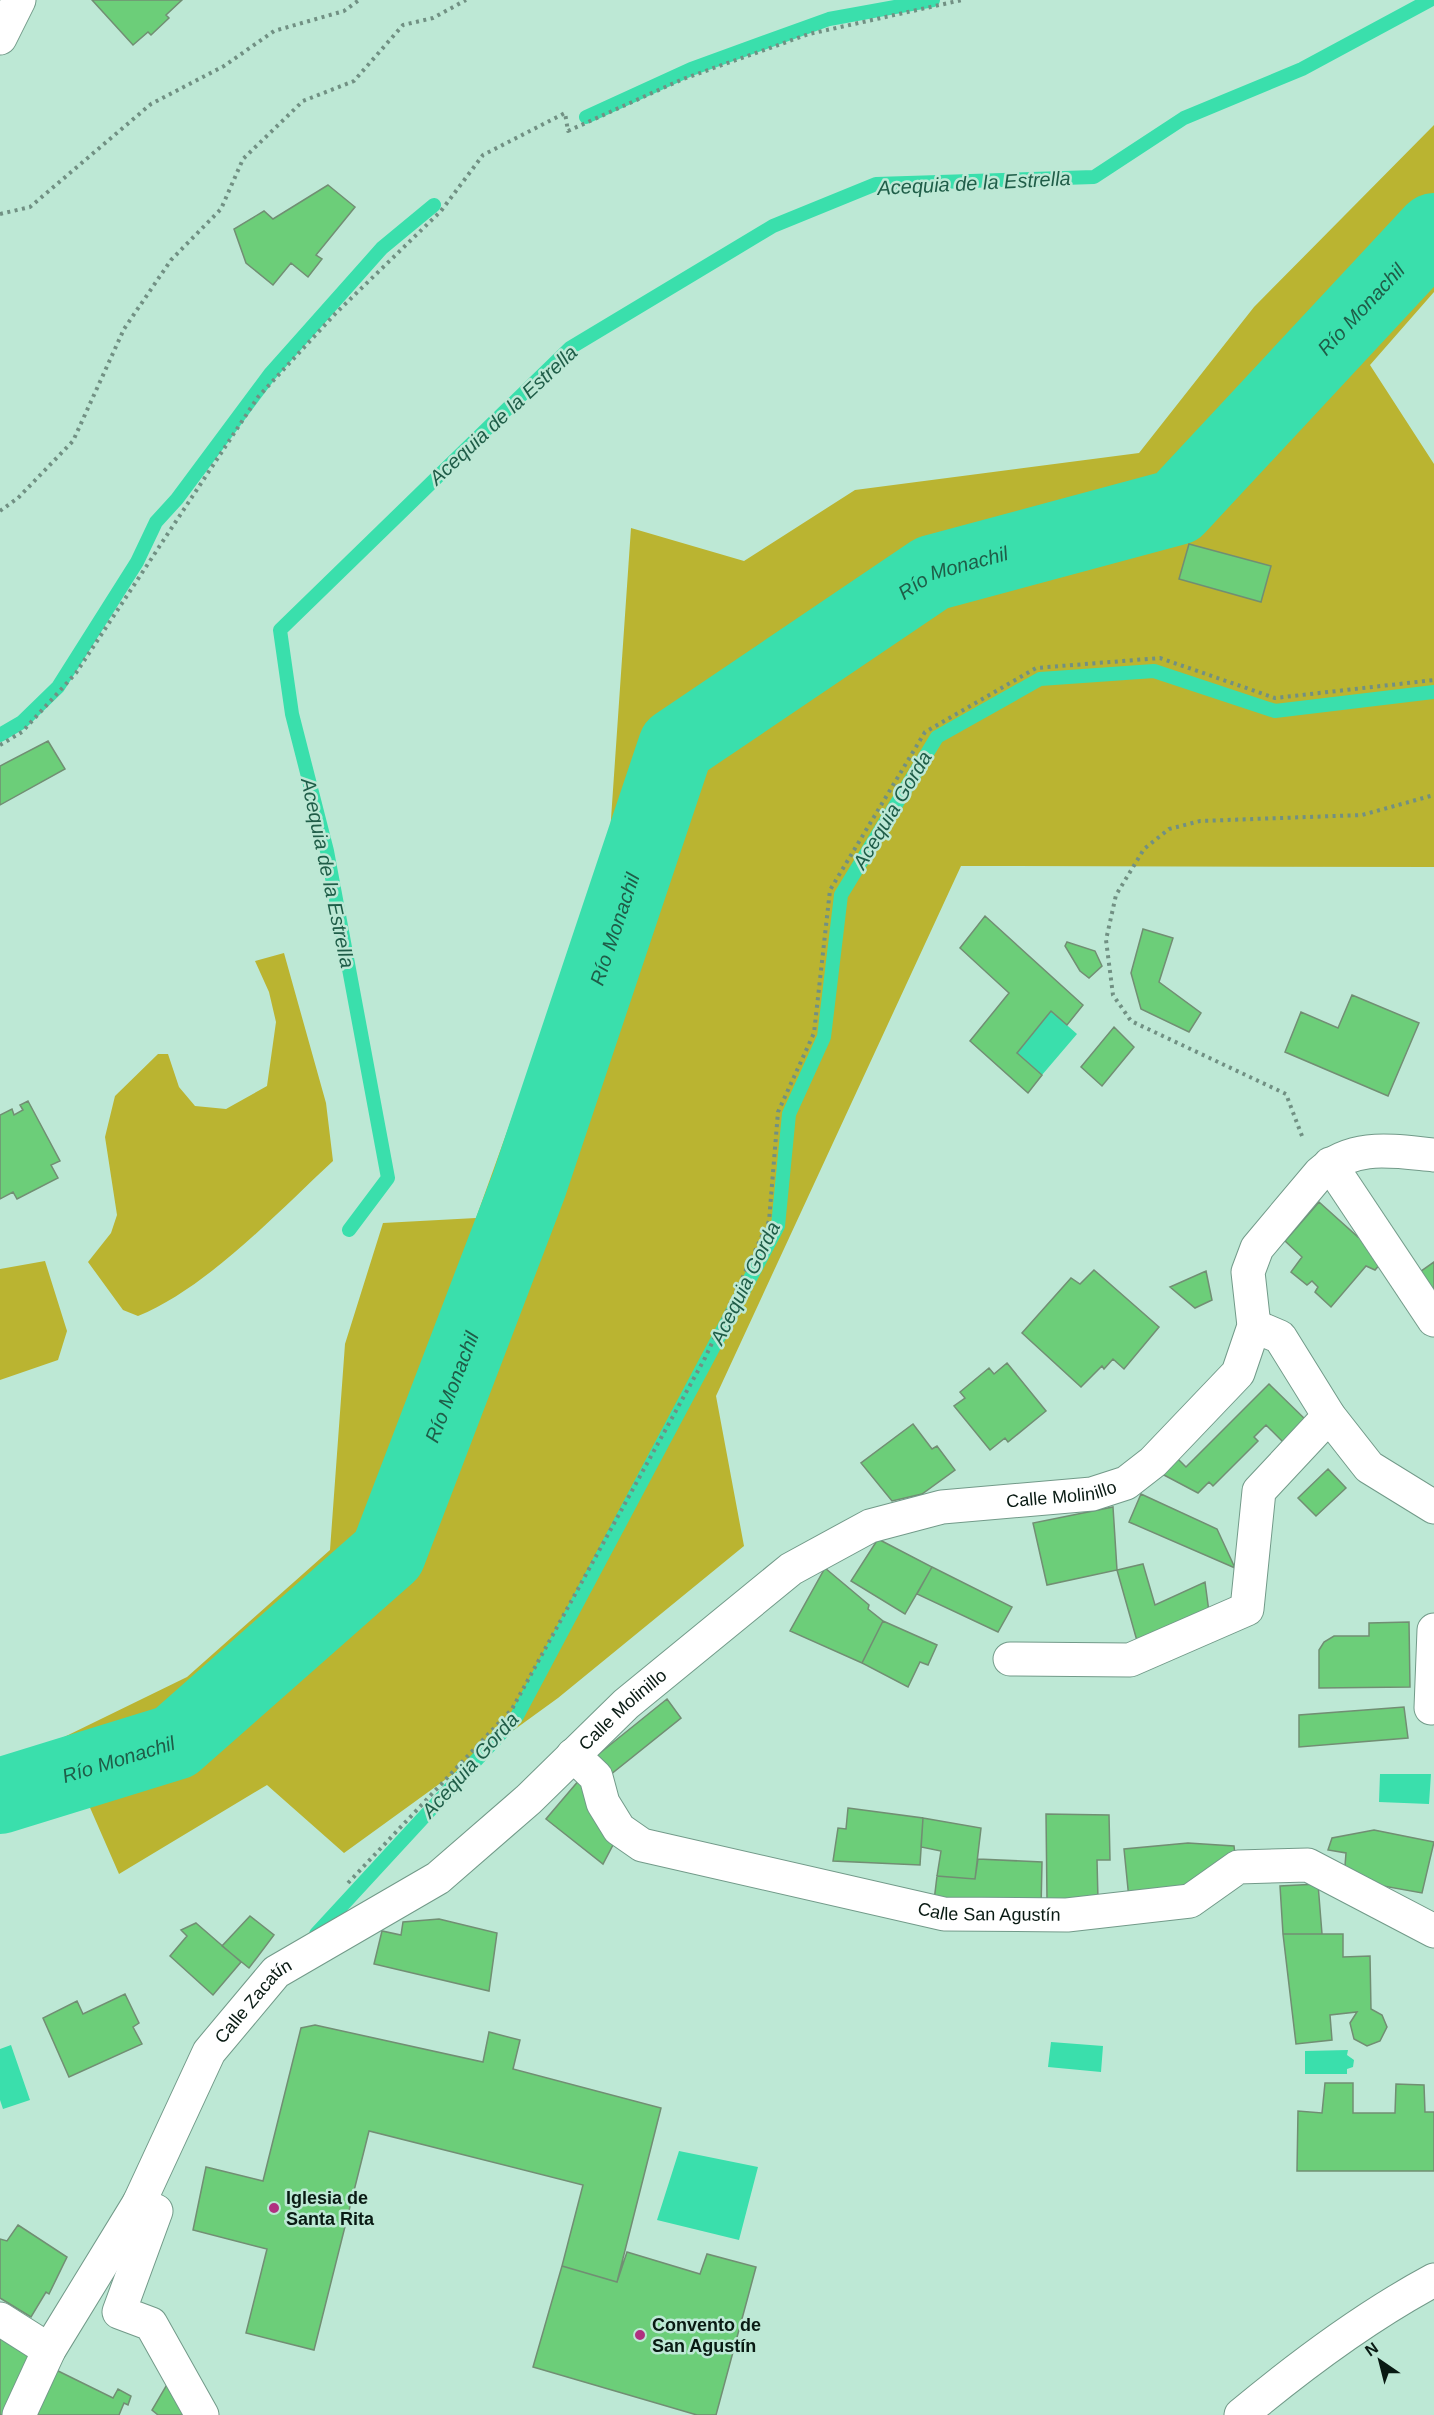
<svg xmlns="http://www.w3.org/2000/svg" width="1434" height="2415" viewBox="0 0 1434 2415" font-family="Arial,sans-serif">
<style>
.green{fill:#bab431}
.water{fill:#3adfac}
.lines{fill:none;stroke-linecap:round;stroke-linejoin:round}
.stream{stroke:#3adfac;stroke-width:14}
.river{stroke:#3adfac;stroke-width:76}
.building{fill:#6cce79;stroke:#718e73;stroke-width:1.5}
.street-casing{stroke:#729a89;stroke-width:35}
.secondary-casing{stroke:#729a89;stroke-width:35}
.path{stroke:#719083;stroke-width:4;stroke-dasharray:3 4.5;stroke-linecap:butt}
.street{stroke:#fff;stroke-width:33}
.secondary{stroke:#fff;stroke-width:33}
.poi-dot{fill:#b03180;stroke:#bde8d5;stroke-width:2}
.labels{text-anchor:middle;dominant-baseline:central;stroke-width:5;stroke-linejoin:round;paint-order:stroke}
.street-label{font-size:18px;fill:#091a13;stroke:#bde8d5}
.poi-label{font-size:18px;font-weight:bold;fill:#091a13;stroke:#bde8d5;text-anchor:start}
.water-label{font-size:20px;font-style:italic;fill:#1f5d48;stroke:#bde8d5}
</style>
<rect width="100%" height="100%" fill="#bde8d5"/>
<!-- green -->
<path class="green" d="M1434,125V292L1370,365L1434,464V867L961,866L716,1396L744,1546L558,1698L344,1853L267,1785L119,1874L60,1739L187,1677L330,1550L345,1344L383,1223L476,1218L609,848L631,528L744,561L855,490L1139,453L1254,307Z
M284,953L326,1103L333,1161C278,1212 207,1288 138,1316L123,1310L88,1262L111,1233L117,1215L105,1137L115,1096L158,1054H168L179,1087L195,1106L226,1109L267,1086L276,1022L269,992L255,961Z
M45,1261L67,1331L58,1360L0,1380V1269Z"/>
<!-- water -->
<path class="water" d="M1051,1011L1077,1034L1042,1075L1017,1053Z
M1380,1774H1431L1429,1804L1379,1802Z
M1051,2042L1103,2046L1101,2072L1048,2067Z
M11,2045L30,2100L3,2109L0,2100V2049Z
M1348,2050L1347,2055L1354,2060L1353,2067L1347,2069V2074H1305V2051Z
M679,2151L758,2167L739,2240L657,2220Z"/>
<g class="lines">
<!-- stream -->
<path class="stream" d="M586,117L691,69L829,19L933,0
M0,735L22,722L58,687L137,562L156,522L177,499L270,374L382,248L434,205
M349,1230L388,1178L327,851L292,714L280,630L570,348L773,226L876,184L1094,177L1184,118L1302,69L1430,0
M316,1934L517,1716L778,1226L789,1114L824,1037L841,895L937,737L1040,679L1154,671L1275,711L1434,692"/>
<!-- river -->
<path class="river" id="s1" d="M0,1796L175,1742L388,1554L529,1185L676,746L932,573L1177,507L1434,231"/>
</g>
<!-- building -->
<path class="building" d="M92,0H182L166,15L169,18L151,35L148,32L133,45Z
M328,185L355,207L316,255L322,259L308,277L291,263L273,285L246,263L234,229L264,211L273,219Z
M1189,544L1271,566L1261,602L1179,579Z
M48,741L65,769L0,805V766Z
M985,916L1083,1005L1067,1025L1051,1011L1017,1053L1042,1075L1028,1093L970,1041L1009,993L960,948Z
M1143,929L1173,938L1159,982L1201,1013L1189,1032L1141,1009L1131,973Z
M1067,942L1095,951L1102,966L1089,978L1080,971L1065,946Z
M1352,995L1419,1023L1388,1096L1285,1052L1301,1012L1338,1028Z
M1114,1027L1134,1047L1102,1086L1081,1067Z
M28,1101L60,1161L51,1165L58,1178L17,1199L13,1192L0,1199V1115L12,1109L14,1115L23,1110L20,1105Z
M1319,1202L1358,1237L1362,1235L1388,1255L1375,1270L1366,1266L1331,1307L1315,1292L1318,1287L1312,1281L1307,1285L1291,1272L1302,1257L1285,1241Z
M1434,1262V1304L1414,1276Z
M1094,1270L1159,1327L1124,1369L1113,1359L1104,1369L1102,1366L1081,1387L1022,1333L1071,1278L1080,1284Z
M1206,1271L1212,1300L1195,1308L1170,1287Z
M1007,1363L1046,1411L1008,1442L1005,1438L990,1450L954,1406L965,1398L960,1392L989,1368L994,1374Z
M1269,1384L1307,1421L1287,1446L1266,1425L1254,1437L1258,1441L1213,1486L1209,1482L1198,1493L1162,1474L1177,1458L1186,1467Z
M913,1424L932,1449L937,1446L955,1470L922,1494L892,1501L861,1463Z
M1328,1469L1346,1488L1316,1516L1298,1498Z
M1141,1494L1217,1529L1235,1568L1129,1522Z
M1113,1507L1117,1570L1047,1585L1033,1523Z
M878,1539L932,1567L905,1614L851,1581Z
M1143,1564L1155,1605L1205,1582L1209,1612L1139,1648L1117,1570Z
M932,1567L1012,1607L998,1632L917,1594Z
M825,1568L869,1605L868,1609L883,1621L862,1663L790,1631Z
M883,1621L937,1645L928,1665L920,1662L908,1687L862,1663Z
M1409,1622L1410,1687L1319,1688V1650L1324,1642L1334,1636H1369V1623Z
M667,1699L681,1718L605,1779L590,1761Z
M1404,1707L1408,1738L1299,1747V1715Z
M580,1779L614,1843L603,1864L546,1819Z
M848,1808L923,1818L920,1865L833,1861L838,1828L846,1829Z
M1046,1814L1109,1815L1110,1860H1097L1098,1900L1047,1899Z
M923,1818L981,1828L975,1879L937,1876L941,1851L921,1847Z
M1374,1830L1434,1842L1422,1893L1344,1879L1346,1853L1328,1850L1332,1838Z
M1188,1843L1234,1846L1236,1863L1195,1892L1129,1899L1124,1849Z
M978,1859L1042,1862L1041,1910L934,1901L937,1876L975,1879Z
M1318,1884L1322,1934H1283L1280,1886Z
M250,1916L274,1935L249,1968L222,1946Z
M439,1919L497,1933L489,1991L374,1964L382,1931L401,1935L403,1922Z
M196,1923L241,1962L213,1995L170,1956L187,1936L181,1930Z
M1283,1934H1343V1957L1370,1956L1371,2009L1382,2015L1387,2027L1380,2041L1367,2046L1354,2039L1350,2023L1357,2012L1330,2015L1332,2040L1296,2044Z
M125,1994L139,2023L133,2027L142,2044L69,2077L43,2018L77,2001L83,2014Z
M315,2025L483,2062L489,2032L520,2040L513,2069L661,2108L617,2282L562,2266L583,2185L369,2131L314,2350L246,2333L267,2249L193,2230L206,2167L263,2181L301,2028Z
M1325,2083H1353V2113H1395L1396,2084L1424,2085L1425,2112H1434V2171H1297L1298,2111L1322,2113Z
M18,2225L67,2257L49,2294L46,2292L31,2317L0,2298V2239L7,2241Z
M627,2252L700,2274L707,2254L756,2267L716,2415H697L533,2367L562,2266L617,2282Z
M0,2332L44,2354L10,2415H0Z
M50,2367L113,2398L118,2389L131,2396L128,2405L124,2403L119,2415H26Z
M169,2381L185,2415H158L152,2410Z"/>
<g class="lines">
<!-- street casing -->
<g class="street-casing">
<g id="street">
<path d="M0,38L19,0"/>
<path d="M1330,1164L1434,1320"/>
<path d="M1254,1326L1280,1337L1329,1416L1369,1467L1434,1507"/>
<path d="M1010,1659L1130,1660L1247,1609L1259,1491L1329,1416"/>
<path d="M1431,1708L1434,1630"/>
<path id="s2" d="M573,1755L596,1777L603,1803L619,1829L642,1845L944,1914L1067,1915L1190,1901L1238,1867L1308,1865L1434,1931"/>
<path d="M139,2203L156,2211L119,2312L151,2324L202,2415"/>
<path d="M0,2319L49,2350"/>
<path id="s3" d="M19,2415L49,2350L139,2203L209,2052L276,1972L438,1878L529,1799L626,1704L791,1569L870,1526L942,1507L1092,1494L1126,1483L1153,1462L1238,1373L1254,1326L1248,1272L1257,1248L1320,1173C1354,1143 1392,1151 1434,1155"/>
</g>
</g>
<!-- secondary casing -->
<g class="secondary-casing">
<path id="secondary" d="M1241,2415C1301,2365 1365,2317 1434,2280"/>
</g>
<!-- path -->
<path class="path" d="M0,214L30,207L151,104L224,66L274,31L344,11L359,0
M0,511L18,498L73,441L124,329L171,260L221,209L243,159L303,101L354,81L403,25L433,18L466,0
M0,745L22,732L76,673L258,397L337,312L441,211L483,155L565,113L568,131L683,79L809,34L962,0
M1302,1136L1286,1094L1131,1021L1113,995L1106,940L1116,895L1144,849L1169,829L1200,821L1362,815L1434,795
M348,1883L512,1709L705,1358L769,1221L778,1112L814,1033L830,890L925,732L1036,668L1160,658L1275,698L1434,680"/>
<!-- street -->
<use href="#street" class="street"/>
<!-- secondary -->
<use href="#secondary" class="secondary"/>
</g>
<!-- markers -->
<g class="poi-dot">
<circle cx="274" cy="2208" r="6"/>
<circle cx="640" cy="2335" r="6"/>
</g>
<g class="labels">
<!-- street labels -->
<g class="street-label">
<text stroke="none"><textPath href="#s3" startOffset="1456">Calle Molinillo</textPath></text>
<text stroke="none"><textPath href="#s3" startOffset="952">Calle Molinillo</textPath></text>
<text stroke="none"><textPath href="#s2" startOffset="472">Calle San Agustín</textPath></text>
<text stroke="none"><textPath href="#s3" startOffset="478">Calle Zacatín</textPath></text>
</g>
<!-- poi labels -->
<g class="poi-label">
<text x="286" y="2198">Iglesia de<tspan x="286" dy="21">Santa Rita</tspan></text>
<text x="652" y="2325">Convento de<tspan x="652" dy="21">San Agustín</tspan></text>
</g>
<!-- water labels -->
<g class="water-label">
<text transform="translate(974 183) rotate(-3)">Acequia de la Estrella</text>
<text stroke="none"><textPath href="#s1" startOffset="2158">Río Monachil</textPath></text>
<text transform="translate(503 415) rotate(-43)">Acequia de la Estrella</text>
<text stroke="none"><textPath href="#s1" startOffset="1654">Río Monachil</textPath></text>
<text transform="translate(892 810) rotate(-59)">Acequia Gorda</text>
<text transform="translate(328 873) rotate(78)">Acequia de la Estrella</text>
<text stroke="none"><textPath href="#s1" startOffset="1132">Río Monachil</textPath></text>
<text transform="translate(745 1283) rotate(-64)">Acequia Gorda</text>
<text stroke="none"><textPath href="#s1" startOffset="646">Río Monachil</textPath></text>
<text stroke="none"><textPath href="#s1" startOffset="124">Río Monachil</textPath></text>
<text transform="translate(470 1765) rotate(-48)">Acequia Gorda</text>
</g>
</g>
<!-- north arrow -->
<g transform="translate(1380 2361) rotate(325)" stroke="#bde8d5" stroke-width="4.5" paint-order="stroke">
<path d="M0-4.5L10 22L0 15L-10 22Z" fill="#091a13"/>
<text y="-9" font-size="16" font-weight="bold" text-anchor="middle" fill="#091a13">N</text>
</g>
</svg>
